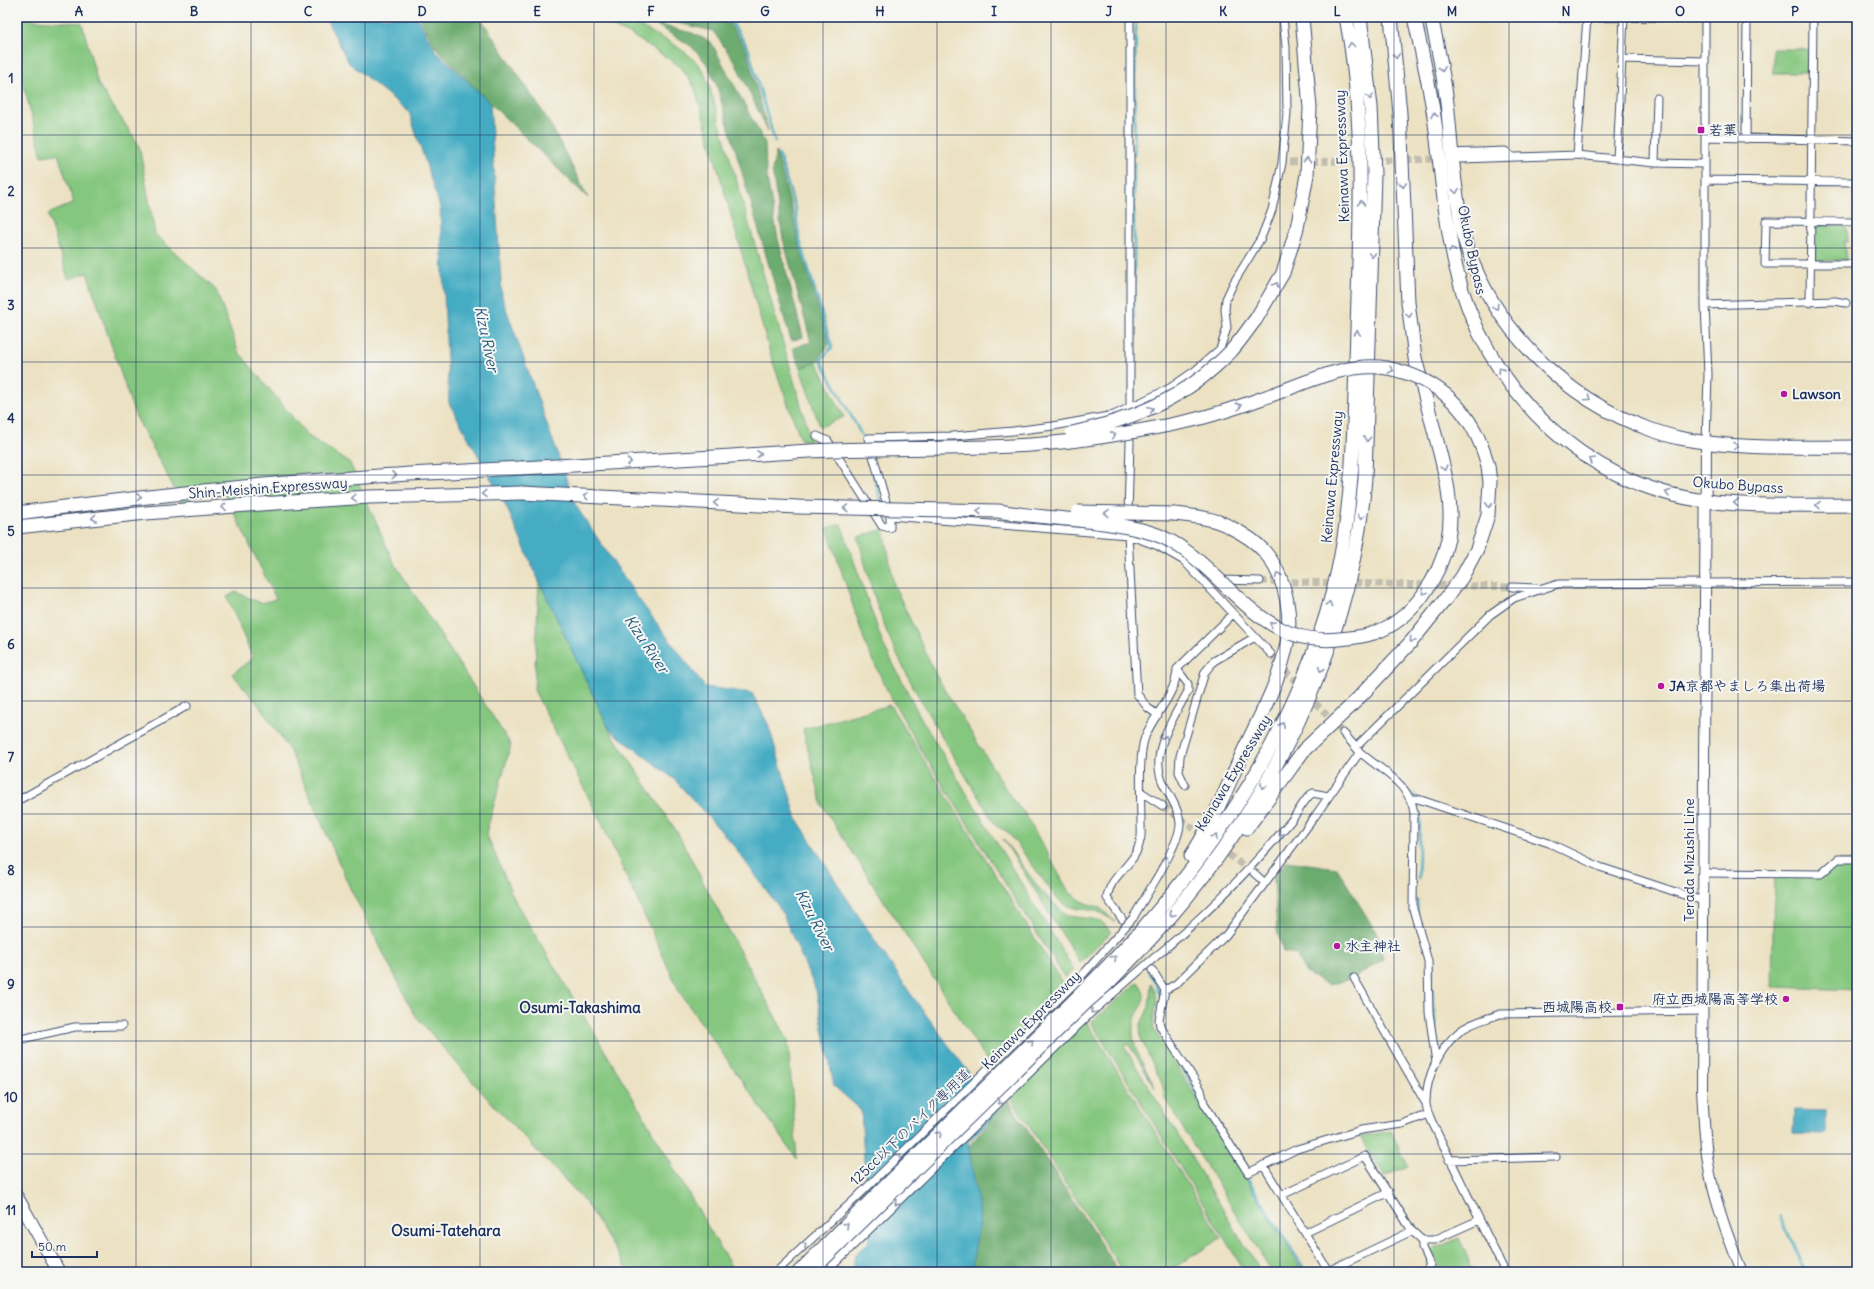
<svg xmlns="http://www.w3.org/2000/svg" width="1874" height="1289" viewBox="0 0 1874 1289" font-family="Delius,'Klee One',sans-serif">
<style>
.green{fill:#85c77f;stroke:#507b6e}
.forest{fill:#6cac6e;stroke:#446e66}
.water{fill:#44acc3;stroke:#306e90}
.lines{fill:none;stroke-linecap:round;stroke-linejoin:round}
.stream{stroke:#44acc3;stroke-width:2.5}
.street-tunnel{stroke:#c2beaf;stroke-width:7;stroke-dasharray:7 3.5;stroke-linecap:butt}
.street-casing{stroke:#3a4a6d;stroke-width:9}
.secondary-casing{stroke:#3a4a6d;stroke-width:12}
.primary-casing{stroke:#3a4a6d;stroke-width:14}
.highway-casing{stroke:#3a4a6d;stroke-width:15}
.street{stroke:#fff;stroke-width:7}
.secondary{stroke:#fff;stroke-width:10}
.primary{stroke:#fff;stroke-width:12}
.highway{stroke:#fff;stroke-width:13}
.street-bridge-casing{stroke:#3a4a6d;stroke-width:9;stroke-linecap:butt}
.highway-bridge-casing{stroke:#3a4a6d;stroke-width:15;stroke-linecap:butt}
.street-bridge{stroke:#fff;stroke-width:7}
.highway-bridge{stroke:#fff;stroke-width:13}
.oneway{stroke:#8d97ae}
.grid{fill:none;stroke:#1b2f5e;stroke-width:1;stroke-opacity:0.55}
.poi-dot{fill:#b5179e;stroke:#f6f6f2;stroke-width:1.5}
.labels{text-anchor:middle;dominant-baseline:central;stroke-width:4;stroke-linejoin:round;paint-order:stroke}
.poi-label{font-size:14px;font-weight:bold;fill:#1b2f5e;stroke:#f6f6f2;text-anchor:start}
.street-label{font-size:14px;fill:#1b2f5e;stroke:#f6f6f2}
.water-label{font-size:15px;font-style:italic;fill:#295b81;stroke:#f6f6f2}
.neighbourhood-label{font-size:15px;font-weight:bold;fill:#1b2f5e;stroke:#f6f6f2}
.neatline{fill:none;stroke:#1b2f5e;stroke-width:1.5}
.grid-label{font-size:13px;text-anchor:middle;font-weight:bold;fill:#1b2f5e}
</style>
<rect width="100%" height="100%" fill="#f6f6f2"/>
<filter id="ink" filterUnits="userSpaceOnUse"><feTurbulence type="fractalNoise" baseFrequency=".025" numOctaves="2"/><feDisplacementMap in="SourceGraphic" scale="8" xChannelSelector="R" yChannelSelector="G"/><feConvolveMatrix kernelMatrix="1 2 1 2 8 2 1 2 1" color-interpolation-filters="sRGB"/></filter>
<filter id="wash" filterUnits="userSpaceOnUse"><feTurbulence type="fractalNoise" baseFrequency=".012" numOctaves="4" result="noise"/><feDisplacementMap in="SourceGraphic" scale="16" xChannelSelector="R" yChannelSelector="G"/><feGaussianBlur stdDeviation="0.9" result="paint"/><feColorMatrix in="noise" values="0 0 0 0 0 0 0 0 0 0 0 0 0 0 0 0 0 1.4 0 .05"/><feComposite in="paint" operator="in"/></filter>
<g filter="url(#wash)">
<rect width="100%" height="100%" fill="#ece2c3"/>
<!-- green -->
<path class="green" d="M17,17H20L21,19L82,23L98,84L139,145L155,234L216,290L238,351L308,436L350,463L393,561L511,745L486,833L515,901L639,1108L732,1268L737,1272H629L584,1200L486,1097L415,1015L350,888L290,751L258,704L232,674L253,658L227,597L236,592L261,603L276,599L220,484L182,503L135,415L87,273L68,279L48,214L74,203L58,154L42,156L17,60Z
M590,17C600,17 610,16 620,19C641,25 690,50 701,68C705,73 706,80 709,85L811,440H801L772,360L695,88L681,67L630,34Z
M1773,49H1808V73H1773Z
M1819,225L1847,226L1848,241H1844L1846,260L1817,261L1815,256L1814,230Z
M817,362L844,417L820,427L800,368Z
M841,524L883,644L922,720L1074,970L1065,978L926,758L891,698L867,648L827,528Z
M884,529L894,585L937,677L1012,799L1025,814L1069,892L1085,903L1099,907L1115,922C1109,918 1102,913 1096,911C1081,908 1070,910 1058,900L1008,832L996,826C958,762 915,699 886,630C874,599 866,568 858,537Z
M539,581L609,729L677,832L734,941L788,1040L797,1159L680,993L604,828L534,690Z
M890,705L1221,1238L1167,1272H1123L822,805L803,729Z
M1003,839L1041,891L1067,916L1093,919L1103,923L1111,932L1080,963Z
M1839,861H1857V990L1772,987L1774,876L1821,878Z
M1138,982C1153,1001 1135,1009 1133,1027C1131,1048 1147,1070 1155,1088L1128,1043L1125,1048L1261,1272H1245L1091,1022Z
M1151,984C1163,1003 1152,1009 1154,1029L1303,1272H1272L1165,1099L1163,1086L1141,1039L1140,1026L1149,1007Z
M1391,1131L1408,1166L1385,1176L1360,1137Z
M1459,1238L1474,1272H1441L1431,1250Z"/>
<!-- forest -->
<path class="forest" d="M419,17H480L550,123L588,198L490,103L435,47Z
M651,17H728L729,23L746,49L768,131L735,62L713,31Z
M653,23L692,33L711,42L765,143L766,173L778,239L803,337L791,341L716,83L707,64L691,46Z
M776,152L792,209L798,241L829,344L817,362L800,368L793,348L811,342L783,239L772,170Z
M1287,861L1337,868L1384,945L1382,960L1354,978L1328,985L1306,973L1296,954L1283,952L1277,930L1274,877Z
M1008,1100L1119,1272H967L969,1146Z"/>
<!-- water -->
<path class="water" d="M325,17H417L435,50L490,103L502,297L576,506L637,597L705,687L752,693L768,724L797,819L842,891L910,993L998,1112L968,1142L980,1216L971,1272H852L855,1255L869,1241L861,1110L834,1086L816,990L781,910L730,841L673,778L609,729L539,581L505,504L449,403L440,207L409,112L349,63Z
M1794,1110L1826,1111V1134L1793,1133Z"/>
<g class="lines">
<!-- stream -->
<path class="stream" d="M731,17L732,23L748,48L775,142
M779,155L795,208L799,237L832,347L821,360L862,436L864,444
M1134,155L1136,17
M1134,397V163
M867,453L882,504
M1414,794L1420,818L1418,879
M1417,900L1418,915
M1421,923L1432,962V979
M1149,973L1156,984L1161,998
M1432,988L1438,1051
M1174,1054L1193,1086L1201,1103
M1215,1127L1306,1272
M1780,1215L1801,1264L1806,1272"/>
</g>
</g>
<g filter="url(#ink)">
<g class="lines">
<!-- street-tunnel -->
<path class="street-tunnel" d="M1290,162L1442,159
M1260,581L1512,587
M1271,654L1301,688
M1308,695L1343,733
M1163,806L1205,837
M1220,848L1253,873"/>
<!-- street casing -->
<g class="street-casing">
<path id="street" d="M1705,17V305L1708,374L1706,443
M1560,18L1703,17
M1622,59L1704,61
M1706,137L1857,141
M1746,139L1747,17
M1450,153L1505,151L1511,156
M1577,155L1587,17
M1461,159L1577,155L1655,163L1705,164
M1617,159L1624,17
M1655,163L1657,98
M1705,180L1857,182
M1857,222L1766,221L1765,264H1857
M1810,303L1813,17
M1705,305L1835,301L1846,303
M817,436L828,441L882,526L890,528V516L868,438L953,436L1013,431L1053,426L1114,415L1170,388L1196,370L1220,349L1227,328L1225,310L1226,299L1234,282L1261,238L1272,210L1282,163L1287,113L1286,47L1283,17
M1128,515L1130,442V17
M890,516L1128,535L1137,694L1148,708L1158,715
M1128,525V535L1158,546L1184,561L1271,654
M1219,580L1260,581
M1512,587L1537,588
M1343,733C1349,739 1354,746 1360,752C1381,771 1410,783 1414,813L1413,909L1428,961L1429,1012L1436,1063
M1356,747L1490,615L1514,598L1558,584L1857,582
M1185,785L1179,772L1180,756L1205,672L1214,661L1255,637
M1141,792L1163,806
M1411,799H1418L1549,843L1600,867L1703,901
M17,801L187,706
M1254,873L1264,882
M1702,873L1821,874L1838,859H1857
M1133,918C1144,898 1181,843 1180,823C1179,808 1168,794 1162,781C1150,750 1174,718 1188,691V684L1177,669
M1122,919L1107,898C1110,874 1136,865 1140,841C1142,836 1141,829 1141,823C1141,802 1138,756 1145,737C1154,714 1176,695 1177,669L1233,614
M1154,958C1204,917 1249,871 1290,822C1298,813 1302,803 1310,795L1313,793L1328,796
M1152,970L1165,990L1176,984L1226,935L1313,819L1360,752
M1354,978L1425,1102
M1165,990L1159,1020L1160,1026L1201,1090L1204,1103L1248,1173L1297,1149L1361,1130L1402,1124L1429,1114
M17,1040L75,1027L122,1026
M1449,1160L1556,1157
M1263,1165L1329,1272
M1282,1195L1365,1156L1412,1231L1422,1240H1434L1479,1220
M1305,1233L1389,1192
M1422,1240V1248L1430,1265L1425,1272
M1328,1271L1412,1231
M1505,1272L1433,1124C1430,1117 1425,1108 1426,1101C1426,1076 1441,1046 1460,1031C1472,1022 1487,1019 1500,1014L1702,1011"/>
</g>
<!-- secondary casing -->
<g class="secondary-casing">
<path id="secondary" d="M1706,443L1702,1089C1704,1122 1705,1159 1714,1191C1721,1218 1731,1245 1742,1272"/>
</g>
<!-- primary casing -->
<g class="primary-casing">
<path id="primary" d="M17,1197L59,1272"/>
</g>
<!-- highway casing -->
<g class="highway-casing">
<path id="highway" d="M1391,17L1400,113L1408,302L1415,358L1434,430
M1414,17C1422,52 1430,87 1435,123C1441,172 1445,221 1456,268C1484,387 1583,486 1706,501C1756,507 1807,505 1857,505
M1431,17C1439,52 1446,86 1449,122C1451,150 1454,176 1458,204C1460,214 1460,225 1463,235C1489,325 1564,400 1652,430C1661,433 1670,436 1679,438C1738,450 1798,447 1857,447
M1256,319L1283,273L1297,228L1307,175L1310,108L1302,17
M17,513C133,498 250,484 366,477C418,473 469,471 521,468
M1174,514C1192,516 1214,518 1230,527C1242,533 1255,541 1264,551C1287,578 1294,619 1285,652C1277,686 1259,718 1244,750C1228,785 1213,823 1191,856
M17,527L146,513L260,504L369,497L522,493
M1247,828L1304,750L1352,705L1411,642L1444,601L1462,577L1477,549L1488,515L1490,482L1488,466
M799,1272C871,1200 944,1129 1017,1057C1060,1014 1105,972 1145,926C1234,824 1308,703 1338,570C1355,492 1354,410 1357,330C1360,225 1366,121 1346,17
M817,1272C887,1202 958,1132 1029,1062C1071,1020 1114,979 1154,935C1268,810 1352,648 1365,478L1374,174L1371,107L1360,17"/>
</g>
<!-- street -->
<use href="#street" class="street"/>
<!-- secondary -->
<use href="#secondary" class="secondary"/>
<!-- primary -->
<use href="#primary" class="primary"/>
<!-- highway -->
<use href="#highway" class="highway"/>
<!-- street-bridge casing -->
<g class="street-bridge-casing">
<path id="street-bridge" d="M776,1272L855,1199L1078,980L1133,918
M826,1272L1093,1011L1154,958"/>
</g>
<!-- highway-bridge casing -->
<g class="highway-bridge-casing">
<path id="highway-bridge" d="M1072,433C1134,419 1187,398 1232,350C1241,340 1248,329 1256,319
M521,468C591,464 661,460 732,456C766,454 801,451 835,450C900,448 966,449 1031,445C1084,441 1137,432 1189,421C1214,415 1239,407 1263,398C1302,385 1345,361 1387,368C1442,379 1474,413 1488,466
M522,493L798,507L998,511C1049,520 1102,518 1152,533C1202,549 1232,604 1279,628C1297,638 1319,641 1339,639C1351,638 1363,637 1374,633C1413,620 1440,577 1448,539C1455,503 1443,465 1434,430
M1078,512L1174,514"/>
</g>
<!-- street-bridge -->
<use href="#street-bridge" class="street-bridge"/>
<!-- highway-bridge -->
<use href="#highway-bridge" class="highway-bridge"/>
</g>
<!-- one-way arrows -->
<defs><path id="oneway-chevron" d="M-2-3.5L2.5 0L-2 3.5" fill="none" stroke-width="1.6" stroke-linecap="round" stroke-linejoin="round"/></defs>
<g class="oneway">
<use href="#oneway-chevron" transform="translate(1351 45) rotate(-98)"/>
<use href="#oneway-chevron" transform="translate(1396 56) rotate(85)"/>
<use href="#oneway-chevron" transform="translate(1442 69) rotate(83)"/>
<use href="#oneway-chevron" transform="translate(1370 97) rotate(84)"/>
<use href="#oneway-chevron" transform="translate(1434 115) rotate(-100)"/>
<use href="#oneway-chevron" transform="translate(1307 160) rotate(-87)"/>
<use href="#oneway-chevron" transform="translate(1403 185) rotate(88)"/>
<use href="#oneway-chevron" transform="translate(1456 191) rotate(81)"/>
<use href="#oneway-chevron" transform="translate(1361 203) rotate(-89)"/>
<use href="#oneway-chevron" transform="translate(1452 250) rotate(-102)"/>
<use href="#oneway-chevron" transform="translate(1372 255) rotate(92)"/>
<use href="#oneway-chevron" transform="translate(1276 285) rotate(-59)"/>
<use href="#oneway-chevron" transform="translate(1496 307) rotate(57)"/>
<use href="#oneway-chevron" transform="translate(1409 315) rotate(82)"/>
<use href="#oneway-chevron" transform="translate(1357 333) rotate(-88)"/>
<use href="#oneway-chevron" transform="translate(1391 370) rotate(14)"/>
<use href="#oneway-chevron" transform="translate(1501 370) rotate(-121)"/>
<use href="#oneway-chevron" transform="translate(1588 398) rotate(34)"/>
<use href="#oneway-chevron" transform="translate(1239 406) rotate(-17)"/>
<use href="#oneway-chevron" transform="translate(1151 409) rotate(-25)"/>
<use href="#oneway-chevron" transform="translate(1113 435) rotate(-9)"/>
<use href="#oneway-chevron" transform="translate(1367 439) rotate(93)"/>
<use href="#oneway-chevron" transform="translate(1736 446) rotate(1)"/>
<use href="#oneway-chevron" transform="translate(759 454) rotate(-3)"/>
<use href="#oneway-chevron" transform="translate(1592 460) rotate(-149)"/>
<use href="#oneway-chevron" transform="translate(629 462) rotate(-3)"/>
<use href="#oneway-chevron" transform="translate(1444 468) rotate(75)"/>
<use href="#oneway-chevron" transform="translate(394 475) rotate(-3)"/>
<use href="#oneway-chevron" transform="translate(1668 493) rotate(-164)"/>
<use href="#oneway-chevron" transform="translate(484 494) rotate(179)"/>
<use href="#oneway-chevron" transform="translate(586 496) rotate(-177)"/>
<use href="#oneway-chevron" transform="translate(139 497) rotate(-6)"/>
<use href="#oneway-chevron" transform="translate(354 498) rotate(176)"/>
<use href="#oneway-chevron" transform="translate(716 503) rotate(-177)"/>
<use href="#oneway-chevron" transform="translate(1736 503) rotate(-178)"/>
<use href="#oneway-chevron" transform="translate(1489 505) rotate(94)"/>
<use href="#oneway-chevron" transform="translate(1818 505) rotate(-179)"/>
<use href="#oneway-chevron" transform="translate(224 507) rotate(175)"/>
<use href="#oneway-chevron" transform="translate(846 508) rotate(-179)"/>
<use href="#oneway-chevron" transform="translate(979 511) rotate(-178)"/>
<use href="#oneway-chevron" transform="translate(1107 513) rotate(-179)"/>
<use href="#oneway-chevron" transform="translate(1361 517) rotate(98)"/>
<use href="#oneway-chevron" transform="translate(94 518) rotate(174)"/>
<use href="#oneway-chevron" transform="translate(1278 575) rotate(-112)"/>
<use href="#oneway-chevron" transform="translate(1424 592) rotate(126)"/>
<use href="#oneway-chevron" transform="translate(1329 604) rotate(-75)"/>
<use href="#oneway-chevron" transform="translate(1272 624) rotate(-150)"/>
<use href="#oneway-chevron" transform="translate(1412 640) rotate(131)"/>
<use href="#oneway-chevron" transform="translate(1321 669) rotate(111)"/>
<use href="#oneway-chevron" transform="translate(1282 725) rotate(-64)"/>
<use href="#oneway-chevron" transform="translate(1165 738) rotate(-68)"/>
<use href="#oneway-chevron" transform="translate(1263 786) rotate(120)"/>
<use href="#oneway-chevron" transform="translate(1281 833) rotate(132)"/>
<use href="#oneway-chevron" transform="translate(1215 837) rotate(-56)"/>
<use href="#oneway-chevron" transform="translate(1166 859) rotate(-61)"/>
<use href="#oneway-chevron" transform="translate(1172 914) rotate(130)"/>
<use href="#oneway-chevron" transform="translate(1114 958) rotate(-46)"/>
<use href="#oneway-chevron" transform="translate(1093 1011) rotate(137)"/>
<use href="#oneway-chevron" transform="translate(1031 1042) rotate(-45)"/>
<use href="#oneway-chevron" transform="translate(1000 1102) rotate(136)"/>
<use href="#oneway-chevron" transform="translate(939 1134) rotate(-45)"/>
<use href="#oneway-chevron" transform="translate(899 1156) rotate(-44)"/>
<use href="#oneway-chevron" transform="translate(897 1203) rotate(136)"/>
<use href="#oneway-chevron" transform="translate(846 1225) rotate(-44)"/>
<use href="#oneway-chevron" transform="translate(804 1245) rotate(-43)"/>
</g>
</g>
<!-- grid -->
<path class="grid" d="M136,17V1272M251,17V1272M365,17V1272M480,17V1272M594,17V1272M708,17V1272M823,17V1272M937,17V1272M1051,17V1272M1166,17V1272M1280,17V1272M1394,17V1272M1509,17V1272M1623,17V1272M1738,17V1272M17,135H1857M17,248H1857M17,362H1857M17,475H1857M17,588H1857M17,701H1857M17,814H1857M17,927H1857M17,1041H1857M17,1154H1857"/>
<!-- markers -->
<g class="poi-dot">
<rect x="1697" y="126" width="8" height="8" rx="2"/>
<circle cx="1784" cy="394" r="4"/>
<circle cx="1661" cy="686" r="4"/>
<circle cx="1337" cy="946" r="4"/>
<circle cx="1786" cy="999" r="4"/>
<rect x="1616" y="1003" width="8" height="8" rx="2"/>
</g>
<g class="labels">
<!-- poi labels -->
<g class="poi-label">
<text x="1709" y="130">若葉</text>
<text x="1792" y="394">Lawson</text>
<text x="1669" y="686">JA京都やましろ集出荷場</text>
<text x="1345" y="946">水主神社</text>
<text x="1778" y="999" text-anchor="end">府立西城陽高等学校</text>
<text x="1612" y="1007" text-anchor="end">西城陽高校</text>
</g>
<!-- street labels -->
<g class="street-label">
<text transform="translate(1342 156) rotate(-92)">Keinawa Expressway</text>
<text transform="translate(1472 250) rotate(78)">Okubo Bypass</text>
<text transform="translate(1332 477) rotate(-85)">Keinawa Expressway</text>
<text transform="translate(1738 485) rotate(4)">Okubo Bypass</text>
<text transform="translate(268 488) rotate(-4)">Shin-Meishin Expressway</text>
<text transform="translate(1233 773) rotate(-59)">Keinawa Expressway</text>
<text transform="translate(1689 860) rotate(-90)">Terada Mizushi Line</text>
<text transform="translate(1031 1020) rotate(-45)">Keinawa Expressway</text>
<text transform="translate(910 1127) rotate(-44)">125cc以下のバイク専用道</text>
</g>
<!-- water labels -->
<g class="water-label">
<text transform="translate(487 339) rotate(78)">Kizu River</text>
<text transform="translate(647 644) rotate(56)">Kizu River</text>
<text transform="translate(815 920) rotate(63)">Kizu River</text>
</g>
<!-- neighbourhood labels -->
<g class="neighbourhood-label">
<text x="580" y="1007">Osumi-Takashima</text>
<text x="446" y="1230">Osumi-Tatehara</text>
</g>
</g>
<!-- margin -->
<rect width="1874" height="1289" fill="none" stroke="#f6f6f2" stroke-width="44"/>
<!-- scale -->
<path d="M32 1251v6h65v-6" fill="none" stroke="#1b2f5e" stroke-width="2"/>
<text x="38" y="1251" font-size="12" fill="#1b2f5e" stroke="#f6f6f2" stroke-width="3" paint-order="stroke">50 m</text>
<rect x="22" y="22" width="1830" height="1245" class="neatline"/>
<g class="grid-label">
<text x="79" y="16">A</text>
<text x="194" y="16">B</text>
<text x="308" y="16">C</text>
<text x="422" y="16">D</text>
<text x="537" y="16">E</text>
<text x="651" y="16">F</text>
<text x="765" y="16">G</text>
<text x="880" y="16">H</text>
<text x="994" y="16">I</text>
<text x="1109" y="16">J</text>
<text x="1223" y="16">K</text>
<text x="1337" y="16">L</text>
<text x="1452" y="16">M</text>
<text x="1566" y="16">N</text>
<text x="1680" y="16">O</text>
<text x="1795" y="16">P</text>
<text x="11" y="83">1</text>
<text x="11" y="196">2</text>
<text x="11" y="310">3</text>
<text x="11" y="423">4</text>
<text x="11" y="536">5</text>
<text x="11" y="649">6</text>
<text x="11" y="762">7</text>
<text x="11" y="875">8</text>
<text x="11" y="989">9</text>
<text x="11" y="1102">10</text>
<text x="11" y="1215">11</text>
</g>
</svg>
